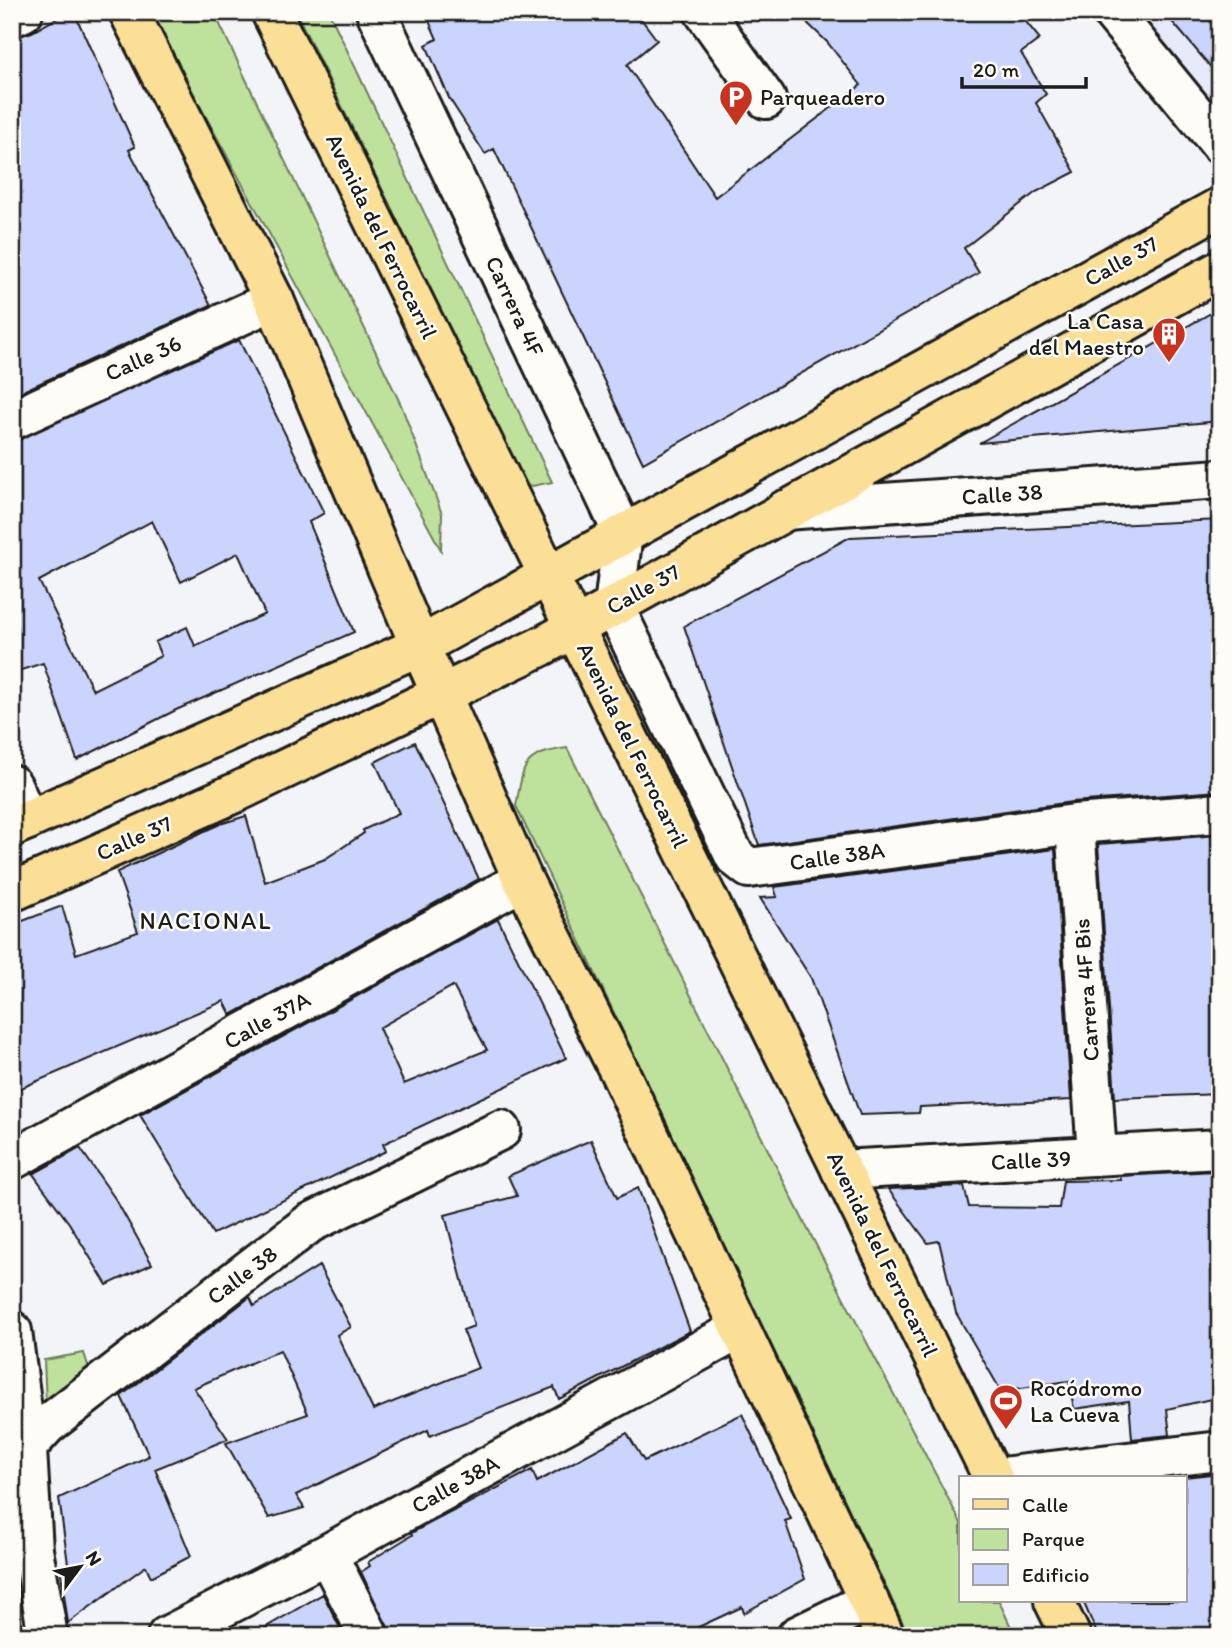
<svg xmlns="http://www.w3.org/2000/svg" width="1232" height="1648" viewBox="0 0 1232 1648" font-family="Itim,sans-serif">
<style>
.built{fill:#e7eaf9}
.green{fill:#bee19b;stroke:#6d7e5c;stroke-width:2}
.building{fill:#cad4fc;stroke:#1c1c1c;stroke-width:2;fill-rule:evenodd}
.lines{fill:none;stroke-linecap:round;stroke-linejoin:round}
.minor-casing{stroke:#1c1c1c;stroke-width:44}
.major-casing{stroke:#1c1c1c;stroke-width:44}
.minor{stroke:#fdfcf7;stroke-width:38}
.major{stroke:#fbdf96;stroke-width:38}
.labels{text-anchor:middle;dominant-baseline:central;stroke-width:5;stroke-linejoin:round;paint-order:stroke}
.poi-label{font-size:23px;fill:#1c1c1c;stroke:#fdfcf7;text-anchor:start}
.street-label{font-size:23px;fill:#1c1c1c;stroke:#fdfcf7}
.neighbourhood-label{font-size:24px;letter-spacing:2px;fill:#1c1c1c;stroke:#fdfcf7}
</style>
<rect width="100%" height="100%" fill="#f3f4f8"/>
<filter id="ink" filterUnits="userSpaceOnUse"><feTurbulence type="fractalNoise" baseFrequency=".0143" numOctaves="2"/><feDisplacementMap in="SourceGraphic" scale="14" xChannelSelector="R" yChannelSelector="G"/><feConvolveMatrix kernelMatrix="1 2 1 2 8 2 1 2 1" color-interpolation-filters="sRGB"/></filter>
<g filter="url(#ink)">
<!-- built -->
<path class="built" d="M1119,12H1220V137Z"/>
<!-- green -->
<path class="green" d="M149,12H214L401,405L442,514L441,550Z
M296,12H329L552,482L527,487Z
M567,748L802,1218L961,1523V1601H999L1015,1636H909L516,806C524,763 522,755 567,748Z
M84,1353L95,1387L47,1425L44,1360Z"/>
<!-- building -->
<path class="building" d="M68,12H74L135,147L129,150L211,305L12,396V38L32,32Z
M425,12H636L657,40L627,65L715,197L861,85L827,42L796,12H1018L1040,39L1021,53L1046,94L1036,103L1075,172L1036,192L964,248L979,273L643,463L494,149L485,154L449,98L426,45L437,39Z
M1164,12H1220V78Z
M1220,308V421L979,443Z
M239,340L324,513L309,522L354,632L176,710L77,760L43,663L12,673V441ZM152,521L181,582L238,553L265,614L195,646L187,627L155,642L161,656L93,690L39,581Z
M1220,520V791L1072,802L759,845L684,626L850,537Z
M415,742L479,879L231,1015L224,1001L12,1092V925L62,906L76,954L138,932L117,872L220,824L246,816L265,882L325,859L364,833L363,830L399,813L375,762Z
M1220,835V1094L1115,1098L1098,844Z
M1055,849L1071,1100L920,1107L919,1113L860,1115L811,978L760,898L777,897L774,887Z
M498,919L566,1058L383,1144L386,1151L213,1234L140,1115ZM453,986L487,1050L404,1084L379,1028Z
M591,1140L617,1198L638,1188L690,1331L559,1399L554,1387L430,1436L428,1430L296,1495L304,1508L269,1518L226,1443L308,1414L280,1350L194,1388L228,1439L155,1469L191,1556L151,1577L146,1566L68,1623L61,1573L69,1571L59,1498L149,1456L121,1396L250,1297L254,1306L319,1266L351,1327L337,1335L373,1410L478,1368L463,1330L474,1326L445,1215L517,1196L508,1176Z
M80,1148L116,1200L152,1264L107,1285L69,1223L33,1174Z
M1215,1171L1220,1255V1397L1167,1409L1170,1435L1132,1439L1129,1401L1074,1409L1069,1381L1001,1391L956,1313L939,1241L928,1243L888,1189L964,1186L969,1207L1059,1208L1063,1181L1121,1180L1120,1176Z
M742,1414L791,1519L785,1521L805,1579L744,1613L742,1607L679,1636H391L361,1572L370,1566L368,1562L412,1535L411,1533L532,1470L537,1482L627,1433L644,1461Z
M1220,1473V1636H1098L1083,1601H1185V1477Z
M323,1594L344,1636H251Z"/>
<g class="lines">
<!-- minor casing -->
<g class="minor-casing">
<path id="minor" d="M376,12L623,533L614,606L735,857L749,868L1075,824L1220,813
M704,12L766,99
M1112,12L1220,144
M12,17L23,12
M12,420L274,300
M785,510L1220,479
M12,785L28,820
M1075,824L1097,1156
M12,1160L523,880
M841,1170L1220,1149
M12,1331L27,1450L33,1550L48,1636
M12,1463L47,1425L310,1223L501,1130
M993,1478L1220,1451
M327,1554L369,1636
M167,1636L327,1554L740,1329
M797,1636L869,1601"/>
</g>
<!-- major casing -->
<g class="major-casing">
<path id="major" d="M129,12L274,300L420,646L523,880L620,1073L885,1636
M271,12L993,1478
M12,827L420,646L1220,207
M12,892L237,792L542,646L1220,270
M1054,1601L1071,1636"/>
</g>
<!-- minor -->
<use href="#minor" class="minor"/>
<!-- major -->
<use href="#major" class="major"/>
</g>
</g>
<!-- icons -->
<defs>
<g id="parking-pin" transform="scale(1.75)"><path d="M0 17L-7.5 6A9.5 9.5 0 1 1 7.5 6Z" fill="#c8321e" stroke="#fdfcf7"/><path d="M-3.5-5.5H1a3.5 3.5 0 0 1 0 7H-1V5.5H-3.5ZM-1-3.4V-.6H.8a1.4 1.4 0 0 0 0-2.8Z" fill="#fff"/></g>
<g id="building-pin" transform="scale(1.75)"><path d="M0 17L-7.5 6A9.5 9.5 0 1 1 7.5 6Z" fill="#c8321e" stroke="#fdfcf7"/><path d="M-4-6H4V6H1V3H-1V6H-4ZM-2.5-4.3h1.7v1.8h-1.7ZM.8-4.3h1.7v1.8H.8ZM-2.5-1h1.7V.8h-1.7ZM.8-1h1.7V.8H.8Z" fill="#fff"/></g>
<g id="stadium-pin" transform="scale(1.75)"><path d="M0 17L-7.5 6A9.5 9.5 0 1 1 7.5 6Z" fill="#c8321e" stroke="#fdfcf7"/><path d="M0-5a6.5 5 0 1 0 0 10a6.5 5 0 1 0 0-10ZM-3.5-1.8h7v3.6h-7Z" fill="#fff"/></g>
</defs>
<g fill-rule="evenodd">
<use href="#parking-pin" x="736" y="97"/>
<use href="#building-pin" x="1169" y="334"/>
<use href="#stadium-pin" x="1006" y="1401"/>
</g>
<g class="labels">
<!-- poi labels -->
<g class="poi-label">
<text x="760" y="97">Parqueadero</text>
<text x="1144" y="321" text-anchor="end">La Casa<tspan x="1144" dy="26">del Maestro</tspan></text>
<text x="1030" y="1388">Rocódromo<tspan x="1030" dy="26">La Cueva</tspan></text>
</g>
<!-- street labels -->
<g class="street-label">
<text transform="translate(382 236) rotate(64)">Avenida del Ferrocarril</text>
<text transform="translate(1121 261) rotate(-29)">Calle 37</text>
<text transform="translate(515 306) rotate(65)">Carrera 4F</text>
<text transform="translate(143 358) rotate(-24)">Calle 36</text>
<text transform="translate(1002 494) rotate(-4)">Calle 38</text>
<text transform="translate(643 589) rotate(-29)">Calle 37</text>
<text transform="translate(633 745) rotate(64)">Avenida del Ferrocarril</text>
<text transform="translate(134 838) rotate(-24)">Calle 37</text>
<text transform="translate(837 856) rotate(-8)">Calle 38A</text>
<text transform="translate(1086 990) rotate(-94)">Carrera 4F Bis</text>
<text transform="translate(267 1020) rotate(-29)">Calle 37A</text>
<text transform="translate(1031 1160) rotate(-3)">Calle 39</text>
<text transform="translate(883 1254) rotate(64)">Avenida del Ferrocarril</text>
<text transform="translate(242 1275) rotate(-37)">Calle 38</text>
<text transform="translate(455 1484) rotate(-29)">Calle 38A</text>
</g>
<!-- neighbourhood labels -->
<g class="neighbourhood-label">
<text x="206" y="920">NACIONAL</text>
</g>
</g>
<!-- margin -->
<rect width="1232" height="1648" fill="none" stroke="#fdfcf7" stroke-width="42"/>
<rect x="21" y="21" width="1190" height="1606" fill="none" stroke="#1c1c1c" stroke-width="2.5" filter="url(#ink)"/>
<!-- legend -->
<rect x="959" y="1476" width="228" height="126" fill="#fdfcf7" stroke="#a3a29f" stroke-width="2"/>
<rect x="973" y="1499" width="35" height="10" fill="#fbdf96" stroke="#a3a29f" stroke-width="2"/>
<text x="1022" y="1512" font-size="21" fill="#1c1c1c">Calle</text>
<rect x="973" y="1529" width="35" height="21" fill="#bee19b" stroke="#a3a29f" stroke-width="2"/>
<text x="1022" y="1546" font-size="21" fill="#1c1c1c">Parque</text>
<rect x="973" y="1564" width="35" height="21" fill="#cad4fc" stroke="#a3a29f" stroke-width="2"/>
<text x="1022" y="1582" font-size="21" fill="#1c1c1c">Edificio</text>
<!-- north arrow -->
<g transform="translate(80 1567) rotate(58)" stroke="#fdfcf7" stroke-width="5" paint-order="stroke">
<path d="M0-5L12 26L0 18L-12 26Z" fill="#1c1c1c"/>
<text y="-10" font-size="19" font-weight="bold" text-anchor="middle" fill="#1c1c1c">N</text>
</g>
<!-- scale -->
<path d="M962 77v10h124v-10" fill="none" stroke="#1c1c1c" stroke-width="3.5"/>
<text x="973" y="77" font-size="21" fill="#1c1c1c" stroke="#fdfcf7" stroke-width="5" paint-order="stroke">20 m</text>
</svg>
